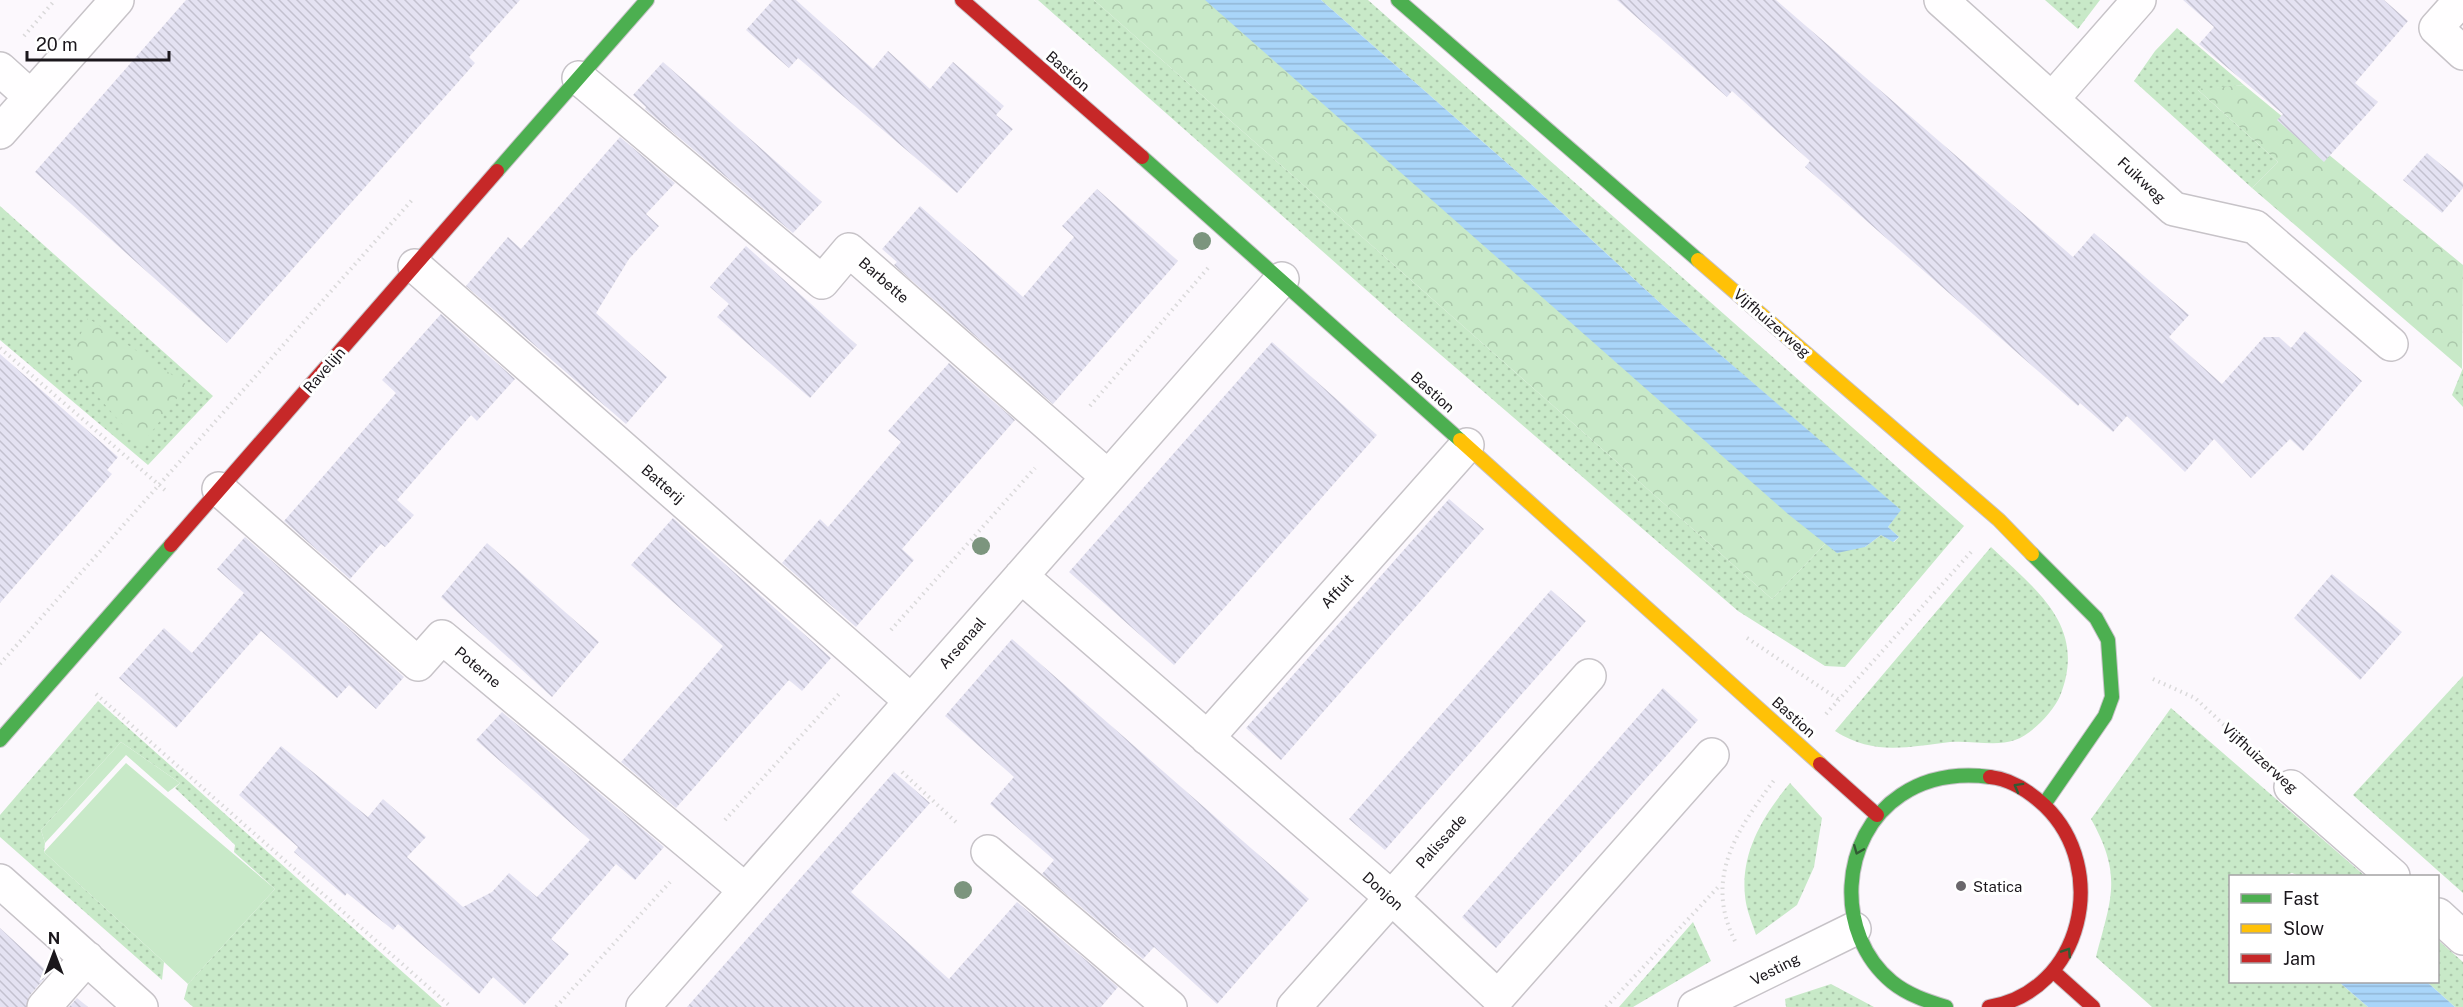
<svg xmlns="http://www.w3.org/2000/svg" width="2463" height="1007" viewBox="0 0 2463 1007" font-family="'Public Sans',sans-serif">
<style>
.grass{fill:url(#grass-dots)}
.forest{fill:url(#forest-crowns)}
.garden{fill:#c8e9c8}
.water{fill:url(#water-rules)}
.building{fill:url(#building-back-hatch)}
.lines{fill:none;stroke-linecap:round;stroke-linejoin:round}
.street-casing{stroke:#c7c3c8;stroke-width:36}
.fast-casing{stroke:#c7c3c8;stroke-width:16}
.slow-casing{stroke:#c7c3c8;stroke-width:16}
.jam-casing{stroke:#c7c3c8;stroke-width:16}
.path{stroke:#dad9da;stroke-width:4;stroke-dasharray:1.5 4.5;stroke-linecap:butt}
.street{stroke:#fffeff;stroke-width:33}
.fast{stroke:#4caf50;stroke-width:14}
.slow{stroke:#ffc107;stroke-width:14}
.jam{stroke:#c62828;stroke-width:14}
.tree{fill:#7c957e}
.oneway{stroke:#315b33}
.poi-dot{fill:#6a666b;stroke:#fff;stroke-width:2}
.labels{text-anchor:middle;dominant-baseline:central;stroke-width:6;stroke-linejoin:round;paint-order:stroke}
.street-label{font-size:15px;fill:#1b171c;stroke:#fff}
.poi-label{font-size:15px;fill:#1b171c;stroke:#fff;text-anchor:start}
</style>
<defs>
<pattern id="grass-dots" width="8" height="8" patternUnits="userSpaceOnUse" patternTransform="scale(1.5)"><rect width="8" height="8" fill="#c8e9c8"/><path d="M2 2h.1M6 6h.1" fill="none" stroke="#abc7ab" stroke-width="1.8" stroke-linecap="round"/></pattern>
<pattern id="forest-crowns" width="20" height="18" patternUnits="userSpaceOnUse" patternTransform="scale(1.5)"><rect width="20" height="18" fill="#c8e9c8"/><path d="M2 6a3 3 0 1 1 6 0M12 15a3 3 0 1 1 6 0" fill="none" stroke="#abc7ab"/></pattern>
<pattern id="water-rules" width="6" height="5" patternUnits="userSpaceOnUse" patternTransform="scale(1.5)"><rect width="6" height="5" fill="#a9d5f9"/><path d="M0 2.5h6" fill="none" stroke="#91b6d5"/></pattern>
<pattern id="building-back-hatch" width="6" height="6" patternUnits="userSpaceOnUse" patternTransform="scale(1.5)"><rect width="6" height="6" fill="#e4e2f2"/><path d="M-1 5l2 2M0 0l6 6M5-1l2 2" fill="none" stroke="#c3c1cf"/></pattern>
</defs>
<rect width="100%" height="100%" fill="#fcf8fd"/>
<!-- grass -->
<path class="grass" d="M1038,0H1094L1772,599L1826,543L1865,547L1881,535L1894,542L1899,537L1888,527L1900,510L1659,302L1532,185L1321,0H1368L1964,526L1845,667L1825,666L1738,611L1398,318Z
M2045,0H2100L2078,29Z
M2177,28L2244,85L2198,90L2278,162L2252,188L2134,81L2155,51Z
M0,206L213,396L148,465L0,340Z
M2463,368V407L2452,395Z
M1991,547C2036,590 2088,626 2060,696C2053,712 2032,734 2015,740C1996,747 1970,740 1950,742C1907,747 1874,756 1835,731Z
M2463,676V893L2353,795Z
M98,701L442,1007H193L184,999L188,984L275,889L234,852L235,845L175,788L180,783L121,742L41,830L45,843L44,852L164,962L162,980L0,837V815Z
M2171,708L2365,876H2299L2292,873L2283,876H2230V982H2339L2368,1007H2152L2096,957C2111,899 2123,876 2091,819Z
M1790,783L1822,818L1814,867L1797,905L1756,935C1753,925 1748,914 1746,903C1738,856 1762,817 1790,783Z
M1693,922L1711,961L1633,1007H1619Z
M2438,940L2463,962V1007H2455L2427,982H2438Z
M1831,984L1874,1007H1786L1785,999Z"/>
<!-- forest -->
<path class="forest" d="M1094,0H1206L1826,543L1772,599Z
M2244,85L2463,265L2462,369L2252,188L2278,162L2197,89Z
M88,318L187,385L141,446L68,362Z"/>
<!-- garden -->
<path class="garden" d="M121,742L180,783L168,792L126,755L45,843L41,830Z
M126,763L275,889L188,984L44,852Z"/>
<!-- water -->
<path class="water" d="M1205,0H1321L1532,185L1659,302L1901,510L1888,527L1899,537L1893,542L1881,535L1865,547L1837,553L1788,514Z
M2339,982H2427L2455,1007H2368Z"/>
<!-- building -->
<path class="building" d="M186,0H520L469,57L475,63L227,343L35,172Z
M773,0H796L873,69L888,51L930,89L953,62L1004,106L996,115L1013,129L957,193L798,58L789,68L746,30Z
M1617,0H1776L2073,257L2094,233L2189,315L2169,337L2222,384L2264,337H2279L2291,348L2305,331L2362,381L2303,451L2290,439L2251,478L2214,439L2185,472L2127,416L2113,432L2080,403L2078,406L1805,167L1810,161L1732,91L1727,97Z
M2183,0H2384L2408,21L2355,83L2378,102L2324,162L2277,120L2283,114L2199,44L2214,27Z
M663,62L822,202L793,233L645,109L646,107L633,95Z
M620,137L675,183L646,214L659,226L629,259L596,313L667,377L626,424L466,286L508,237L521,249Z
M2427,153L2463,183V188L2442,213L2403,180Z
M1097,189L1178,261L1053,404L894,265L897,262L882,249L920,206L1023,297L1074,237L1062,226Z
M746,246L857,345L810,398L717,317L729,304L710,287Z
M441,314L515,379L477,421L471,415L397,500L414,515L385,547L381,544L350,579L284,521L396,393L382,380Z
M1272,342L1377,435L1174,665L1069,572Z
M0,354L118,457L107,470L112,474L0,603Z
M949,363L1015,420L902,549L914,560L856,627L782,563L820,519L828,527L901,442L888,431Z
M1449,499L1484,529L1281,760L1246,728Z
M673,518L831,658L802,691L789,680L676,808L621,762L723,646L631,565Z
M245,537L404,677L376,709L349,685L337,698L261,631L176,728L119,678L164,628L192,653L244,593L217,569Z
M487,543L599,642L552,697L441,597Z
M2332,574L2402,632L2360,680L2294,618Z
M1551,590L1586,621L1385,850L1349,819Z
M1012,639L1309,899L1217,1004L1154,947L1143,959L1042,874L1054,860L990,804L1014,777L945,716Z
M1663,688L1698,720L1496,948L1462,917Z
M502,712L664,847L635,880L616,864L551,939L569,954L524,1005L493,977L479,994L398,924L393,930L347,893L345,896L294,852L298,847L239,795L281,746L368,817L383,799L426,837L407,857L463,907L492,892L509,873L537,897L590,840L476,740Z
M894,772L930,803L851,892L949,979L1017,902L1118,987L1101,1007H687Z
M0,928L49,973L30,995L26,1007H0Z
M77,998L88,1007H69Z"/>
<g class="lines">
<!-- street casing -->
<g class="street-casing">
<path id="street" d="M1941,0L2174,209L2255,227L2391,344
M2461,0L2436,28L2463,53
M0,69L31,97
M579,78L822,282L849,250L1108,477
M2053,98L2139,0
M0,132L117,0
M415,266L911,701
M219,489L418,664L442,637L745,890
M1021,576L1391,897L1498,997L1712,755
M1207,738L1467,445
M2291,787L2393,876
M988,852L1170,1007
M0,881L141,1007
M2438,915L2463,938
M44,1007L87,958
M643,1007L1282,279
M1294,1007L1589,676
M1695,1007L1854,929"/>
</g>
<!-- fast casing -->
<g class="fast-casing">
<path id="fast" d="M1398,0L1698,260
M1142,157L1460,440
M497,171L647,0
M2032,554L2096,618L2108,640L2112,697L2105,716L2045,803
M0,740L171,545
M1946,1007C1927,1001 1908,995 1892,982C1834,934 1839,836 1901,795C1928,777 1959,773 1990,777"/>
</g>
<!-- slow casing -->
<g class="slow-casing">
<path id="slow" d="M1698,260L1999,520L2032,554
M1460,440L1820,764"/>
</g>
<!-- jam casing -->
<g class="jam-casing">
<path id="jam" d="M962,0L1142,157
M171,545L497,171
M1820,764L1877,815
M2054,972L2093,1007
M1989,1007C2083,991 2110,869 2045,806C2030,792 2011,779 1990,777"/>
</g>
<!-- path -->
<path class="path" d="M24,36L55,0
M0,348L165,490
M1090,406L1208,268
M891,630L1035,468
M1747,638L1838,699
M0,664L412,200
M2153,679L2195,698L2262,760
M96,694L451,1007
M1826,714L1971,552
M902,772L958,824
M725,820L839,694
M1735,941C1703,877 1738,829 1775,779
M556,1007L670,882
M1606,1007L1720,885"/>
<!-- street -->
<use href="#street" class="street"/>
<!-- fast -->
<use href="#fast" class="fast"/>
<!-- slow -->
<use href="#slow" class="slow"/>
<!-- jam -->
<use href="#jam" class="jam"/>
</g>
<!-- trees -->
<g class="tree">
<circle cx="1202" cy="241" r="9"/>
<circle cx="981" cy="546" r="9"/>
<circle cx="963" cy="890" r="9"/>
</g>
<!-- one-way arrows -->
<defs><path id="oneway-chevron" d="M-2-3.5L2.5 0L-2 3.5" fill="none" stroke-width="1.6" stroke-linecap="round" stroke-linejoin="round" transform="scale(1.5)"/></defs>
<g class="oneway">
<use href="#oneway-chevron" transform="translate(2018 787) rotate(-151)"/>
<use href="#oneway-chevron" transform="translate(1858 850) rotate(112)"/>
<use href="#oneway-chevron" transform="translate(2067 952) rotate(-57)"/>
</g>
<!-- markers -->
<circle class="poi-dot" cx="1961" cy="886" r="6"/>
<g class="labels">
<!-- street labels -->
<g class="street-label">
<text transform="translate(1068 71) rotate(41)">Bastion</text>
<text transform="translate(2142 180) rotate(43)">Fuikweg</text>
<text transform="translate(884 280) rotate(41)">Barbette</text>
<text transform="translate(1772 323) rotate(41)">Vijfhuizerweg</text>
<text transform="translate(324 370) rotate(-49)">Ravelijn</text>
<text transform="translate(1433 392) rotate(42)">Bastion</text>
<text transform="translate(663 484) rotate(41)">Batterij</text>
<text transform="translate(1337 591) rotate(-48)">Affuit</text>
<text transform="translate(962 643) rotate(-49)">Arsenaal</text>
<text transform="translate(478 667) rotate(40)">Poterne</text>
<text transform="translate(1794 717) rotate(42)">Bastion</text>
<text transform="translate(2260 758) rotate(42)">Vijfhuizerweg</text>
<text transform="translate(1441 841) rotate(-48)">Palissade</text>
<text transform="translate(1383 891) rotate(42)">Donjon</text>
<text transform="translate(1775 969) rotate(-27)">Vesting</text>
</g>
<!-- poi labels -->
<g class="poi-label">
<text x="1973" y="886">Statica</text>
</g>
</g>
<!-- legend -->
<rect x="2229" y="875" width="210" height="108" fill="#ffffff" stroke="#a4a2a4" stroke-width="1.5"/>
<rect x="2241" y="894" width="30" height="9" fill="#4caf50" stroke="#a4a2a4" stroke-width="1.5"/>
<text x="2283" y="905" font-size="18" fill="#1b171c">Fast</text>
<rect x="2241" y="924" width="30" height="9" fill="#ffc107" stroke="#a4a2a4" stroke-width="1.5"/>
<text x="2283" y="935" font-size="18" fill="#1b171c">Slow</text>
<rect x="2241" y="954" width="30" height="9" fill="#c62828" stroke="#a4a2a4" stroke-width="1.5"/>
<text x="2283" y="965" font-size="18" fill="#1b171c">Jam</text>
<!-- north arrow -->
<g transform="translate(54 953)" stroke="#ffffff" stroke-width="4.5" paint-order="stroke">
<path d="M0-4.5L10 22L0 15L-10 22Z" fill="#1b171c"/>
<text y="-9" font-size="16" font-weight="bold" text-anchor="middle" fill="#1b171c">N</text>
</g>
<!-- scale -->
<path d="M27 51v9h142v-9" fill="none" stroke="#1b171c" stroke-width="3"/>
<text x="36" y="51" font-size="18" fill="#1b171c" stroke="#ffffff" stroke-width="4.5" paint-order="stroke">20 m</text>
</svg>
